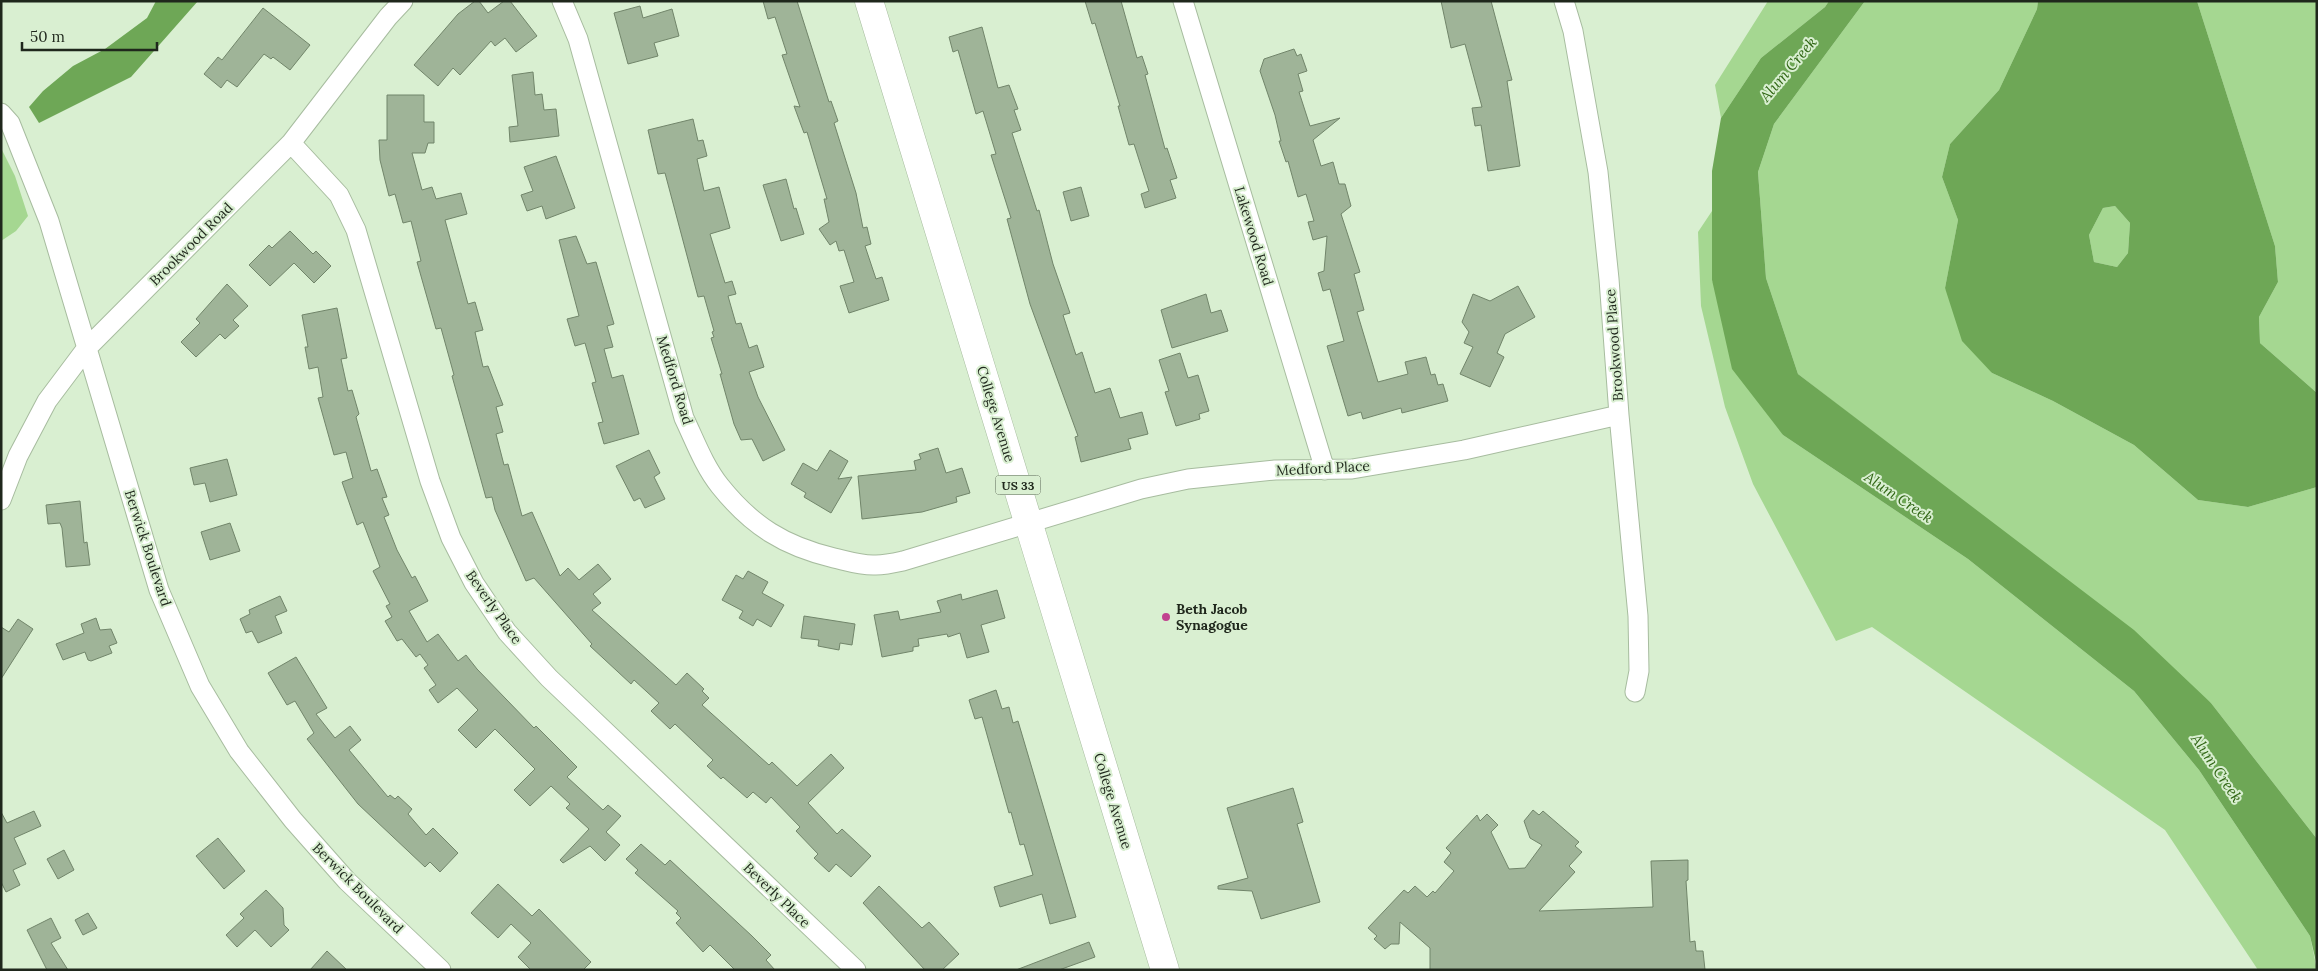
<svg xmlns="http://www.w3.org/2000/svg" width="2318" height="971" viewBox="0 0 2318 971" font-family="Lora,serif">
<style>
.green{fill:#a5d791}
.water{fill:#6ea756;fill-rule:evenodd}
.building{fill:#9fb498;stroke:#71856a}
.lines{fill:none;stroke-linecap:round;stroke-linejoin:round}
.minor-casing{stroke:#a7bc9f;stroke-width:21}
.primary-casing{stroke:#a7bc9f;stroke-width:29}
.minor{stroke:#fff;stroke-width:19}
.primary{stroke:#fff;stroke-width:28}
.poi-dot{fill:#c1428f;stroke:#d9efd1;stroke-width:2}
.labels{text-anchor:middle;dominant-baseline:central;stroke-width:4;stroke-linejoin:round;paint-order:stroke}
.shield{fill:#d9efd1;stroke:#576352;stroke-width:1}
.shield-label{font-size:12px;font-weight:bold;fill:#1f271c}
.street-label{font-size:14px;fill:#1f271c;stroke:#d9efd1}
.poi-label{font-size:14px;font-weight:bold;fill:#1f271c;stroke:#d9efd1;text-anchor:start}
.water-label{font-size:15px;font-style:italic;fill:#316715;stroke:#d9efd1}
</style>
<rect width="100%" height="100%" fill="#d9efd1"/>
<!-- green -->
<path class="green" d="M1768,1H1829L1825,7L1761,58L1721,118L1715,85Z
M1865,1H2038L2037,9L1999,90L1950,144L1942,177L1958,220L1945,288L1992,373L2053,401L2134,445L2198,500L2248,507L2317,487V839L2211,703L1925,472L1798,374L1766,278L1758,172L1774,124Z
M2197,1H2317V393L2260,343L2259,317L2278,282L2275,246Z
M1,148L15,176L28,216L16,231L1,241Z
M2115,206L2130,223L2128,253L2117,267L2094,262L2089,235L2103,208Z
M1712,211V280L1783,435L1968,559L2134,691L2199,770L2310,936L2317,970H2258L2165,830L1872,627L1836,641L1753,484L1725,407L1701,306L1698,232Z"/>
<!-- water -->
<path class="water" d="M156,1H198L131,77L39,123L29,107L43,91L73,66L105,49L147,18Z
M1829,1H1865L1774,124L1758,172L1766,278L1798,374L2134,630L2211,703L2317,839V966L2310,936L2199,770L2134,691L1968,559L1783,435L1732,369L1712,280V171L1721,118L1761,58L1825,7Z
M2038,1H2197L2275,246L2278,282L2259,317L2260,343L2317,393V487L2248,507L2198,500L2134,445L2053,401L1992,373L1962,341L1945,288L1958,220L1942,177L1950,144L1999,90L2037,9ZM2115,206L2130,223L2128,253L2117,267L2094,262L2089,235L2103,208Z"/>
<!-- building -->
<path class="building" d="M475,1H479L488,13L504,1H510L537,36L516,52L505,38L495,46L491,41L460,75L453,68L438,86L414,65L458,14Z
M763,1H797L829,102L831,101L838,121L834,123L856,193L863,228L867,227L871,244L865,246L876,279L882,277L889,300L849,313L840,286L854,282L844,250L839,251L836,241L830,245L819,229L829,222L824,199H827L807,132L804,133L794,106L800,107L782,55L787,54L775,17L768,19Z
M1085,1H1121L1137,58L1142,56L1148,74L1145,75L1165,149L1167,148L1177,178L1170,180L1176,198L1145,208L1141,194L1149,191L1134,144L1129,145L1118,106H1120L1095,23L1092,24Z
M1441,1H1491L1512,80L1507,81L1520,166L1488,171L1481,125L1475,126L1472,108L1482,107L1465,44L1451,48Z
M640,6L643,18L672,9L679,36L654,43L658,56L628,64L614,13Z
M263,8L310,45L290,70L273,57L271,59L264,54L237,87L227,80L221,88L204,74L218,57L222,60Z
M982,27L998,88L1009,85L1018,109L1014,110L1021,130L1012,133L1037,211L1039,210L1053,264L1070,313L1063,315L1076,355L1082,352L1095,393L1110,388L1120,418L1142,412L1148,434L1128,439L1131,449L1081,462L1075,437L1078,436L1030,304L1007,219L1011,218L991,155L996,154L983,111L976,114L958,50L953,52L949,37Z
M1294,49L1297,56L1301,54L1307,71L1298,74L1303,91L1299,92L1310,126L1340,118L1313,140L1321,166L1333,162L1339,184H1345L1351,206L1341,214L1360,272L1354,274L1364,310L1357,312L1378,382L1408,374L1405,362L1426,357L1431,375L1435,374L1438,385L1443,384L1448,401L1402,413L1401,408L1363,419L1361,412L1348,416L1327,346L1344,341L1330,289L1323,291L1318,273L1324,271L1327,236L1313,240L1308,222L1314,221L1306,194L1298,197L1288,161L1286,162L1279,141H1281L1275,115L1260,71L1264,59Z
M533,72L535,95L542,94L544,110L556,109L559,136L510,142L509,127L518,126L512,75Z
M387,95H424V122H434V143H428L425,153H412L422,190L432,187L436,199L461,193L467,214L445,220L468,304L475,302L483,330L475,332L483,367L488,366L503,405L496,407L503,432L496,434L504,465L508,464L522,516L532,512L560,576L568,568L579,580L598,564L611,579L593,594L601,603L592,610L676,685L687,673L704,689L702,691L709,698L702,705L769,765L772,762L797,786L831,754L844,768L808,803L837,834L842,829L871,856L851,877L836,864L829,872L814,858L818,854L796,831L800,827L771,797L766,803L753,792L747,798L723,777L721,779L707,766L713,760L675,724L670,729L651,711L659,703L634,680L631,684L590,646L592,644L534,578L526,581L495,510L492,497L486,498L452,376L454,375L441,328L436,329L417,262L421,261L411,221L403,223L395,194L389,196L380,160L379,140H387Z
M693,119L698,141L703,140L707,156L697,159L704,191L719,187L730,228L710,234L725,283L732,281L736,294L728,296L736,324L741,323L749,348L757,345L764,367L749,372L758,397L785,450L763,461L752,439L741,440L734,424L720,374H722L711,338L714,337L712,332L714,331L704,296L698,297L665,173L658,174L648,130Z
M556,156L575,208L546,219L542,206L527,211L521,195L533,191L524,167Z
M786,179L794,209L796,208L804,234L781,241L763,185Z
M1081,187L1089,216L1071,221L1063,192Z
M290,231L313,254L316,251L331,266L314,283L294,263L270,286L249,265L269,245L272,248Z
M576,236L587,264L596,262L614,324L607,326L613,347L604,349L612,378L623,375L639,434L604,444L598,423L603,422L592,383L596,382L585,343L575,346L567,319L579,316L559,240Z
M227,284L248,306L233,320L239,326L225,339L220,334L196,357L181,342L200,323L196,319Z
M1518,286L1535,317L1505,334L1497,353L1504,357L1490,387L1460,374L1473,347L1464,343L1469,332L1462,322L1473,294L1490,301Z
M1206,294L1211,313L1221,310L1228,331L1172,348L1161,310Z
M337,308L347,358L341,359L348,391L352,390L359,414L356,417L371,471L377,469L387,497L382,498L389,515L384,517L397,550L412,578L415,576L428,601L409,611L427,642L438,634L458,661L466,655L477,669L534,728L536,726L577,767L567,777L603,810L608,805L621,816L606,832L620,845L605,861L590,846L563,863L560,860L589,829L566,808L570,804L551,786L530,806L514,790L535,769L495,729L476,748L458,730L478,710L457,688L438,703L429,690L436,685L424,668L428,665L420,654L416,657L402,639L397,641L385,621L392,617L386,606L390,604L373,571L380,567L363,522L357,525L342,482L353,478L346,452L334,455L318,398L323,397L318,367L309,369L305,347H308L302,315Z
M1180,353L1188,378L1198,375L1209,411L1199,414L1200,419L1176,426L1165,392L1169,391L1159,360Z
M938,448L946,473L962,468L970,493L956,497L957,502L922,512L862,519L858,476L916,470L914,461L921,459L919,454Z
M649,450L660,473L654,477L665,499L645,508L640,498L634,501L616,466Z
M830,450L848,461L838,479L852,477L831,513L804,497L806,493L791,484L803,463L817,471Z
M227,459L237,495L210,502L205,483L194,485L190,468Z
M80,501L84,543L87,542L90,565L66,567L62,528L60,523L48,524L46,505Z
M230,523L240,551L210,560L201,532Z
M748,571L768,582L762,593L784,605L771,627L757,619L753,626L739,618L743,611L722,600L736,575L743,579Z
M997,590L1005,618L981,625L989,652L967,658L960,633L948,637L947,634L918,639L919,646L913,647V651L882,657L874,615L898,611L900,620L941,612L937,601L961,594L962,600Z
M280,596L287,611L275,616L282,633L258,643L252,631L246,633L240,619L250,614L249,610Z
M804,616L855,624L852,645L840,643L839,650L818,646L819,640L801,638Z
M96,618L100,630L111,629L117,643L109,646L112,653L91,661L88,660L85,652L63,660L56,644L84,633L81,624Z
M18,619L33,629L1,679V627L9,632Z
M296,657L327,708L316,714L335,738L350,726L361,740L349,750L388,797L390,795L395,799L398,796L412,809L408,814L426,835L433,828L458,853L440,872L430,862L425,867L358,804L307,739L314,733L295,701L287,705L268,673Z
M996,690L1002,709L1009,707L1013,723L1018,721L1076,917L1050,924L1042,894L1000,907L994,887L1033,875L1024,844L1020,845L1011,812L1009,813L982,717L975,719L969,700Z
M1293,788L1303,822L1297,824L1320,902L1261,919L1252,891L1218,889V886L1248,878L1227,808Z
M1533,810L1539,815L1543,811L1579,842L1575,846L1582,852L1569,866L1575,872L1539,911L1653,907L1651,861L1688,860V880L1686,881L1690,942L1695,941L1696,951H1703L1705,970H1430V948L1400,922L1399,944H1391L1385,949L1374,939L1377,936L1368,928L1404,890L1408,893L1415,886L1427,897L1433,891L1435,893L1454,871L1444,862L1451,853L1446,848L1477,815L1480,821L1487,814L1498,825L1491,832L1509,869L1525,868L1542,845L1530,838L1524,821Z
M34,811L41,826L14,838L26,864L13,870L20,885L6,892L1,882V812L7,823Z
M218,838L245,871L224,889L196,856Z
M641,844L665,865L670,860L752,936L771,955L766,960L775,970H735L710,945L703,952L676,923L681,918L676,913L678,911L635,873L638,870L626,859Z
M64,850L74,870L58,879L47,859Z
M498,884L532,916L539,909L591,962L583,970H531L518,957L531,943L511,924L498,938L471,913Z
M879,886L922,928L929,922L959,954L942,970H925L863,903Z
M266,890L283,908L284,925L289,930L271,947L255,930L237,947L226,935L244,918L240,914Z
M88,913L97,928L83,935L75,920Z
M51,918L61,938L51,943L68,970H47L27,930Z
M1089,942L1095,957L1059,970H1016Z
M327,951L347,970H310Z"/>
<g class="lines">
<!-- minor casing -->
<g class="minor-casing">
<path id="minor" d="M562,1L578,39L684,418C695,441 704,466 720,486C752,526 784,546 834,558C847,561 862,566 876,565C885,565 894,563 903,561L1141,489L1188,479L1275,470L1352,469L1464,450L1619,415
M1183,1L1325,470
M1564,1L1573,31L1598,172L1609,279L1619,415L1638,616L1639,671L1635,692
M1,113L10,123L49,221L159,590L200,686L239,751L293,820L347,881L441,970
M291,143L339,195L356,230L430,481L451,538L474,583L507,632L549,678L856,970
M1,500L18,456L47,401L86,349L291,143L388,17L403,1"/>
</g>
<!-- primary casing -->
<g class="primary-casing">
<path id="primary" d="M869,1L1165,970"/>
</g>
<!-- minor -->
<use href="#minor" class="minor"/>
<!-- primary -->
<use href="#primary" class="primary"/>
</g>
<!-- markers -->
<circle class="poi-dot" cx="1166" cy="617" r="5"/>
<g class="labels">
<!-- shield labels -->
<rect class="shield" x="995.5" y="475.5" width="45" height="19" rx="4"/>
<g class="shield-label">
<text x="1018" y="485">US 33</text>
</g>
<!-- street labels -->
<g class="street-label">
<text transform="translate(1254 236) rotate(73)">Lakewood Road</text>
<text transform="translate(191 244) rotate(-45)">Brookwood Road</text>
<text transform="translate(1614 345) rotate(-94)">Brookwood Place</text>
<text transform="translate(675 380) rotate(73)">Medford Road</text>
<text transform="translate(996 414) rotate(73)">College Avenue</text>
<text transform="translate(1323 468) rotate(-3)">Medford Place</text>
<text transform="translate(148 548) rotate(72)">Berwick Boulevard</text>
<text transform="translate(494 607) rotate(55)">Beverly Place</text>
<text transform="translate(1113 801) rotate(73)">College Avenue</text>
<text transform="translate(358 888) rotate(45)">Berwick Boulevard</text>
<text transform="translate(777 895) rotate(44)">Beverly Place</text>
</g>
<!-- poi labels -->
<g class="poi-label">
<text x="1176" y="609">Beth Jacob<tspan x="1176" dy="16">Synagogue</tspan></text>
</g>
<!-- water labels -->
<g class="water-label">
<text transform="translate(1788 69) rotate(-50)">Alum Creek</text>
<text transform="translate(1899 497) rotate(34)">Alum Creek</text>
<text transform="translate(2217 768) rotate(56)">Alum Creek</text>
</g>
</g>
<!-- border -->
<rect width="2318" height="971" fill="none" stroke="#1f271c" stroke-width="5"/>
<!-- scale -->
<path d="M22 42v8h135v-8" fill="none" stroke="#1f271c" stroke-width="2.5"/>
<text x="30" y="42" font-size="15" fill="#1f271c" stroke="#d9efd1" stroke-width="4" paint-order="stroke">50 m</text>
</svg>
